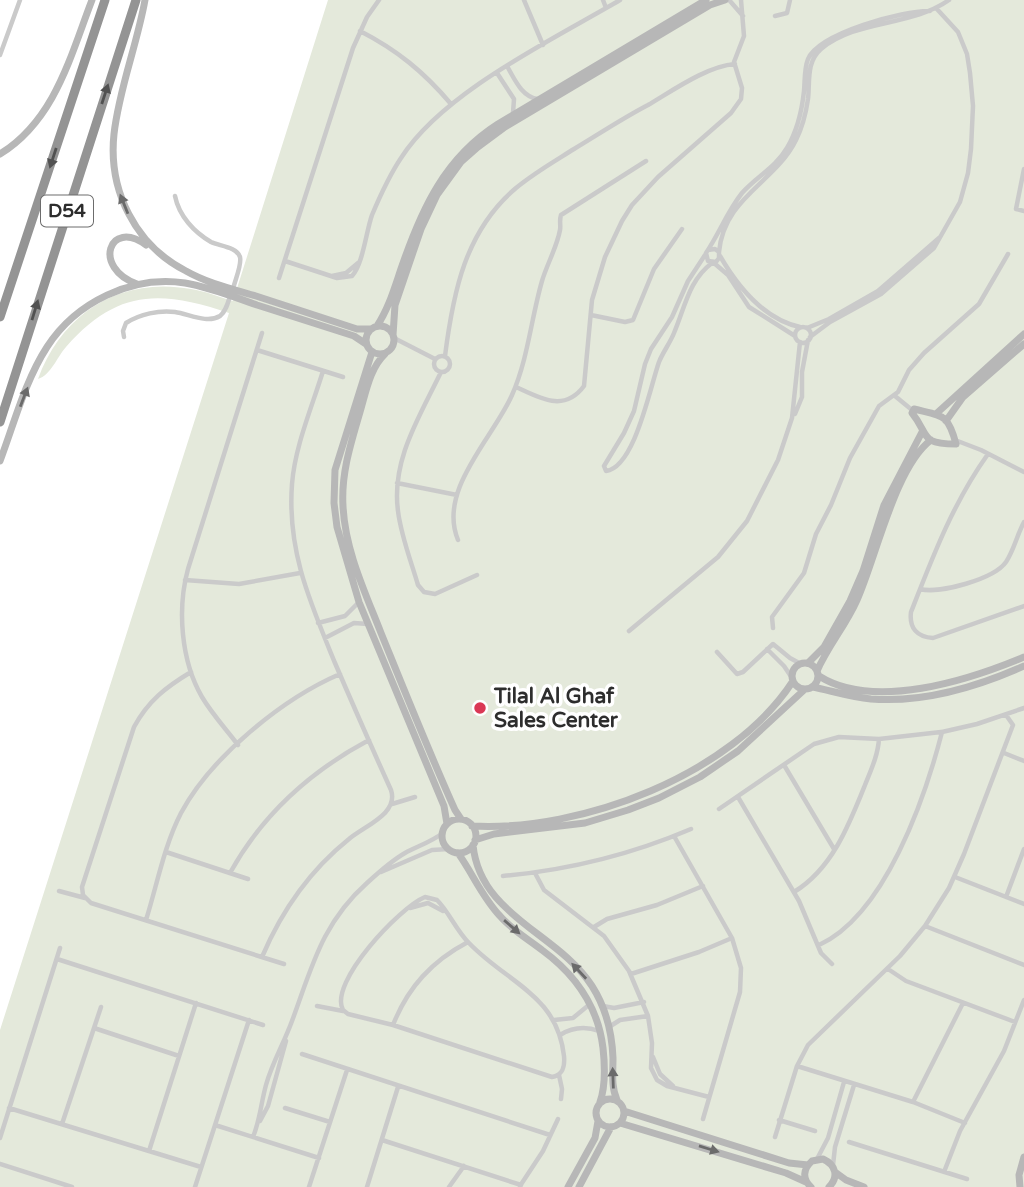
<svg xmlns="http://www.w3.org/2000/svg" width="1024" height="1187" viewBox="0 0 1024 1187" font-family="'Varela Round',sans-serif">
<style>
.green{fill:#e4e9db}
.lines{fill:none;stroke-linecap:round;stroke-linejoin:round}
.street{stroke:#cacaca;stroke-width:4.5}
.secondary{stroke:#b7b7b7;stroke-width:7}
.highway{stroke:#949494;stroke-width:9}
.oneway{fill:#515151}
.oneway2{fill:#6b6b6b}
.poi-dot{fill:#da3855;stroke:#fff;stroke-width:2.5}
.labels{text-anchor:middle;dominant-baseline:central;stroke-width:7;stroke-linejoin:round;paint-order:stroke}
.shield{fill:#fff;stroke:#6c6c6c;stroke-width:2}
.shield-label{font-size:19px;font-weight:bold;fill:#2d2d2d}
.poi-label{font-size:21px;font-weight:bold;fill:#2d2d2d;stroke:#fff;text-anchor:start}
</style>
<rect width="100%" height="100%" fill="#fff"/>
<!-- green -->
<path class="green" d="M328,0H1024V1187H0V1030L229,313C160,290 117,289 66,347C57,357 51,375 38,379C62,313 120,276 191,289C205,291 219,297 233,301Z"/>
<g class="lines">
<!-- street -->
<path class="street" d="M524,0L543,45
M603,0L606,8
M730,1L743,16
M775,16L787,13L790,0
M360,31C397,50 424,72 451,104
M0,55L20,0
M507,66C515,80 522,97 538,99
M497,73L514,99L513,113
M1024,169L1016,209L1024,211
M175,196C179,216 194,232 211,242C219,246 237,247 240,257C242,265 235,280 233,289
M708,250L715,249L719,252V258L716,262L708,261L706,253C719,234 727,212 742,193C756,177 776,167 787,148C797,131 802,110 804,91C805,81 804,69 808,59C819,33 904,10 930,11
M719,252C724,197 775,183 796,140C802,128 806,113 808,99C810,82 806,62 821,49C857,19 911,27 949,0
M705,255L688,281L672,317L651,349L645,364L634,411L624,433L604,466L606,471C635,467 650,387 659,362C663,352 670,343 674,333C685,307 689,280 712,263
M720,256C738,287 763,319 800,327
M285,261L337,278L352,276C363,264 366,232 372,215C380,196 389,176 401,158C443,92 552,40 620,0
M714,263L728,275L749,307L795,336
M332,276L346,273L358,263
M279,278L353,48L367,17L379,0
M591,315L625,322L633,320L654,269L682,229
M795 335a8 8 0 1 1 16 0a8 8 0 1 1-16 0Z
M807,328L829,319L878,291L939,238
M124,337L123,331L126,323C140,314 159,310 175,312C189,314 207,324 220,316C226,311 228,303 230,296
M810,337L830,322L881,294L934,248L960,202L968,173L971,149L973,106L970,73L967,54L958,32L936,8
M394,338L435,359
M257,350L343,377
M434 364a8 8 0 1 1 16 0a8 8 0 1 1-16 0Z
M445,356C453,293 465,231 516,188C534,173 555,161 574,149C599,134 623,118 648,105C672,91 707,66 735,64
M441,372C420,416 391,460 398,511C401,536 411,561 418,585L424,592L435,594L477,575
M516,387C540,398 564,413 584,386L592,300L605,257L622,221L632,205L658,177L731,113L741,99L742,88L734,62L744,36L741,0
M895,396L912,410
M795,414L802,397V372L808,340
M955,440L981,450L1024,472
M988,454C953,503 933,556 911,612C909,628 917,637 933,638L1024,606
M397,483L457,495
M458,540C437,490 494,437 512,395C528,359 531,319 542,281C547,264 557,247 560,230C561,225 559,221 561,215L646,161
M185,580L239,584L300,573
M920,589C940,594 994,579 1006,562C1014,550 1017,535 1024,522
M318,623L345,616L359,602
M773,628L772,617L804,573L816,534L831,505L850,458L879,406L898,392L909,370L924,353L979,304L1008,254
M629,631L718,557L747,521L778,460L792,418L800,342
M325,638L354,623L368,624
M767,649L784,666L792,678
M717,652L737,674L743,672L773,644L790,658L801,664
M191,672C166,687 148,701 134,727L82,887L83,895L91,903L284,964
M879,739L941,732
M238,745C226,729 212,714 202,697C181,661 177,609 188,569L262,333
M1004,753L1024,761
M784,765L834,849
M738,797L799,901L821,953L832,964
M392,804L415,797
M719,809L814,744L839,737L879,739C878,755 871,770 865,785C849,825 832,869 794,892
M674,836L732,938L741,968L740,992L703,1119
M166,852L248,879
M381,872L432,850L449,849
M230,873C262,815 311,771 369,740
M535,873L544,890L604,936L629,971L648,1016L652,1043L651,1068L657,1080L667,1086L709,1097
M503,876C569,870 630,855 691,829
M955,877L1024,904
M59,891L85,898
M425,897L437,900C449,912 456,930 469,943C507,983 557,994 564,1056C565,1067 563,1075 552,1077L393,1025L348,1014L343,1010C328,983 400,907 425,897Z
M1006,897L1024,849
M410,908L428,903L443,911
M146,920C157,885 164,846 181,813C211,757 282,699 340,674
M925,926L1024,965
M594,927L607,919L657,905L703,886
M819,945C885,915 925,798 942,732L977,724L1024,708
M262,957C282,910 309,871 349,839C364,826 399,814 391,790C372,748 353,705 335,663C310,602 287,551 292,484C295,446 312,407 323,371
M57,959L263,1025
M888,969L906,981L1015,1022
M631,974L699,952L732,938
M317,1006L343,1011
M603,1006L614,1008L644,1002
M554,1020L573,1018L590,1004
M393,1025C408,987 432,961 468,942
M609,1027L620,1020L648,1016
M94,1028L179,1056
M560,1035C573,1027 585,1026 599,1031
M302,1054L550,1135
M653,1057L660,1074L673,1086
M797,1066L913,1102L965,1123
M559,1075L562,1089L561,1099
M913,1102L963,1003
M9,1108L201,1167
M285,1108L330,1122
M779,1120L815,1131
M260,1121L268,1106L286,1041
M62,1124L101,1007
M215,1125L319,1158
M253,1137C260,1120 261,1103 266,1085C272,1063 284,1043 292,1021C312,967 322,923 367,883C379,872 391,861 405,853C418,846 431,842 443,833
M775,1137L797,1066L808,1045L900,956L925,926L949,888L964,854L1013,725L1006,715
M0,1138L60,948
M382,1140L521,1185
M849,1142L967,1179
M149,1151L196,1003
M817,1159L828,1138L844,1082
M0,1164L72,1187
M833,1165L835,1147L854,1085
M944,1172L960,1131L1004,1051L1024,1000
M520,1186L543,1151L558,1119
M195,1187L249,1020
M309,1187L347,1070
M367,1187L398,1087
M449,1187L464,1166"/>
<!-- secondary -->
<path class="secondary" d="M145,0C137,45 119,89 114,134C108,190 135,245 186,271C207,283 232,289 256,296C289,307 323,318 357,329H371
M0,154C55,120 70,57 92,0
M137,284C92,268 109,218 146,245
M366 340a14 14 0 1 1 28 0a14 14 0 1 1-28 0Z
M377,326C389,308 395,286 402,266C422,208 445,158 498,124L706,0
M393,335L395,305L421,229L437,195L461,162L478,147L505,127L710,5L725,0
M372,352L335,470L334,503L337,527L359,602L444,806L447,824
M385,354C370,368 366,392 360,412C351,443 341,473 343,506C345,550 365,592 381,633C405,692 429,752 455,810L461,819
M914,409C942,416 948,413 956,444C919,444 930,435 912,413Z
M937,413L1024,334
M946,421L963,397L1024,344
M0,461C14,424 25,381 47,347C76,302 132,275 185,283C209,287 234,297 257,305C289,315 322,326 354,336L366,344
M792 676a13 13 0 1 1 26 0a13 13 0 1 1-26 0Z
M808,663L824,647L850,601L863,571L884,505L922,432
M817,671C828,646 846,625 857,600C876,558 895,467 931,440
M819,676C874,711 969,680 1024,657
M813,687C832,691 851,697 871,699C923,703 977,687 1024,666
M442 836a17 17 0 1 1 34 0a17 17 0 1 1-34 0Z
M472,826C581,832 732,775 793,681
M475,840L494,834L585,823L628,810L659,798L700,777L738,751L804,690
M473,845C480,916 558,933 592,986C606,1008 612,1032 613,1058C613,1072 611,1087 617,1100
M458,853C473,874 482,897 500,916C512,930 528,939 542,950C576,975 598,1006 603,1048C605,1066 606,1085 600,1102
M596 1113a14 14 0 1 1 28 0a14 14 0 1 1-28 0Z
M624,1111L789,1163L808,1165
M620,1123L786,1173L806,1182
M835,1172L846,1180L864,1187
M568,1187L595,1138L598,1121
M579,1187L611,1127
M811,1187C802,1179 803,1169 812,1161L823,1159C836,1165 839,1177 829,1187
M1020,1187L1019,1175L1024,1157"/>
<!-- highway -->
<path class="highway" d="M0,317L105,0
M0,422L136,0"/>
</g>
<!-- one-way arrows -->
<defs><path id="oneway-solid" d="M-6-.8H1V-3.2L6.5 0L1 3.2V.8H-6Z" transform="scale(1.75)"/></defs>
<g class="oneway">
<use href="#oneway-solid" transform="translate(105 94) rotate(-72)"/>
<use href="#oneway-solid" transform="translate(53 158) rotate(108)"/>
<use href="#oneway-solid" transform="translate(35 310) rotate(-73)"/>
</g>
<g class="oneway2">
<use href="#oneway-solid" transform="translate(124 204) rotate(-112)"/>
<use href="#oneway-solid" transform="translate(24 397) rotate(-69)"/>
<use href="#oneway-solid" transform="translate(512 927) rotate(41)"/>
<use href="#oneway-solid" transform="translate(579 971) rotate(-133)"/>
<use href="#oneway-solid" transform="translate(613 1078) rotate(-92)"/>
<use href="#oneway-solid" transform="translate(709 1149) rotate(17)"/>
</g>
<!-- markers -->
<circle class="poi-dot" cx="480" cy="708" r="7"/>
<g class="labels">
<!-- shield labels -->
<rect class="shield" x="41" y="195.5" width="52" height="31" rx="5"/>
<g class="shield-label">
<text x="67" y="211">D54</text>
</g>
<!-- poi labels -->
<g class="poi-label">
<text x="494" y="696">Tilal Al Ghaf<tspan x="494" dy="24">Sales Center</tspan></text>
</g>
</g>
</svg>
